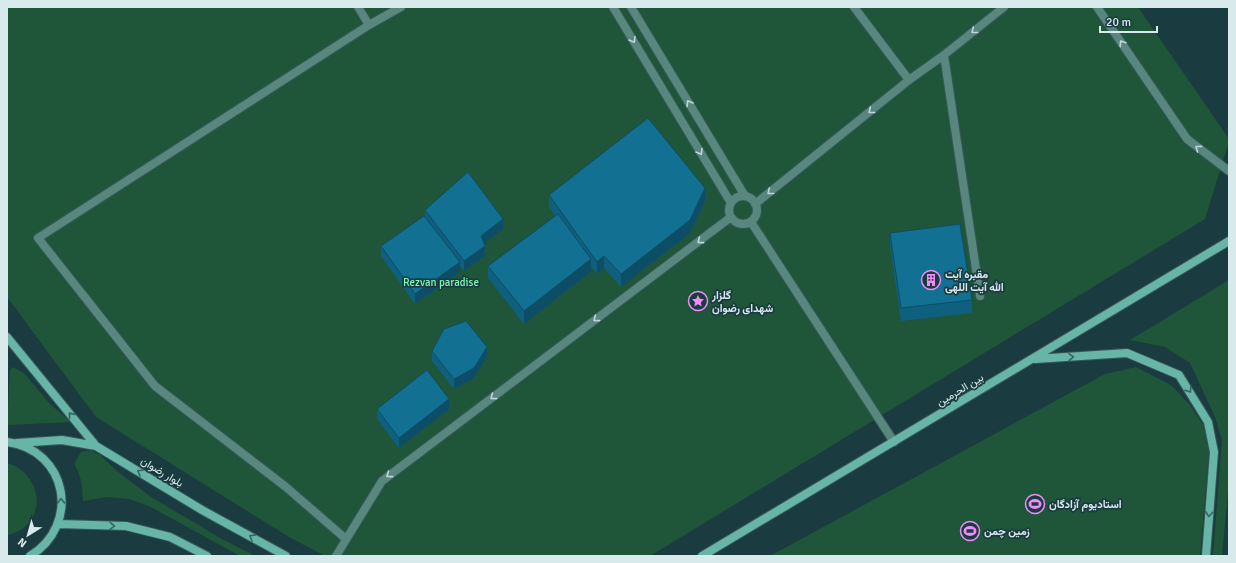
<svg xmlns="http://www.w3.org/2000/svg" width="1236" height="563" viewBox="0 0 1236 563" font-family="Signika,Vazirmatn,sans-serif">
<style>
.green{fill:#1f5639}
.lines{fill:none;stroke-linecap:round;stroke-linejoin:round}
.lane-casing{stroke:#38575b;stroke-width:10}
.street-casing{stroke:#38575b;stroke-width:10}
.secondary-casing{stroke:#38575b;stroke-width:10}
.lane{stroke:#58877e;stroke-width:8}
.street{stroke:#58877e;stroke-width:8}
.secondary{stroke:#66b5a7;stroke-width:8}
.wall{fill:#0f607e}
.shaded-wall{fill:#0d4e66}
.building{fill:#127092;stroke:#0d4e66}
.oneway{stroke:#bed6d6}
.oneway2{stroke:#356663}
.labels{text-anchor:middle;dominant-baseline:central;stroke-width:3.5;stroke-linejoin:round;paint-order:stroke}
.poi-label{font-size:11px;font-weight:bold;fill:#d8eaec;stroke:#1a3b3f;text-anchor:start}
.park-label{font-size:11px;fill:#7dfbb6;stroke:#1a3b3f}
.street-label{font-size:11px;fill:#d8eaec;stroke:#1a3b3f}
</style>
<rect width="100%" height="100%" fill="#1a3b3f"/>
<!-- green -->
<path class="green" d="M7,7H1138L1229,139V141L1205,219L650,556H325L289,537L96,417L7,297Z
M1229,280V480L1222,556H1213L1222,440L1215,417L1190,363L1165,347L1130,340Z
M13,367L25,374L49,403L71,422L7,425L10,370Z
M1136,367L1171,385L1189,404L1204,426L1209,452L1200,556H770L1105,374Z
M91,450L100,455L117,471L151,497L222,539L255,556H240L149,506L129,499L107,497L83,501C82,487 82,476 74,464L81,452Z
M7,463C45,474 48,527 7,535Z"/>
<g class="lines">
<!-- lane casing -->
<g class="lane-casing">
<path id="lane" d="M358,7L369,25
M854,7L909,80
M346,539L286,487L155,386L38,238L369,25L401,7"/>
</g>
<!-- street casing -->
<g class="street-casing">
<path id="street" d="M613,7L731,203
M631,7L745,196
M1097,7L1187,139L1229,171
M944,55L980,296
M729 210a14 14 0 1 1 28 0a14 14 0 1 1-28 0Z
M755,204L909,80L944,55L1004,7
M751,222L894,442
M336,556L382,481L731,217"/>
</g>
<!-- secondary casing -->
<g class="secondary-casing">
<path id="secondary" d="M7,337L96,446
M1035,359L1127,353L1179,375L1208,422L1214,452L1206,556
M7,442C68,450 81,525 30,556
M17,443L62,440L96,446L202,510L286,556
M59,524L126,526L170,537L207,556
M702,556L1229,241"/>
</g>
<!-- lane -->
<use href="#lane" class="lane"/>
<!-- street -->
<use href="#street" class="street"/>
<!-- secondary -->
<use href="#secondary" class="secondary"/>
</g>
<!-- wall -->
<path class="wall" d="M549,195L705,201L690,233L621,287L604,268L597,274L591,266V272L524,324L488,278V266L555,216L549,207Z
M425,210L503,229L484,243L485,256L464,271L460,266V272L415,304L381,256V246L425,216Z
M890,233L972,300V313L901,321L890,246Z
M432,351L487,357L474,378L454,389L432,361Z
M377,409H449L399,448L377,419Z"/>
<!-- shaded-wall -->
<path class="shaded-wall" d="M705,188V201L690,233L621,287V274Z
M503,219V229L481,246V236Z
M485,246V256L464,271V261Z
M604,256V268L597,274V262Z
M591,259V272L524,324V311Z
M460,262V272L415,304V294Z
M487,347V357L474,378L454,389V379Z
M449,399V409L399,448V438Z"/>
<!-- building -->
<path class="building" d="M648,118L705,188L690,220L621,274L604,256L597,262L549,195Z
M468,172L503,219L481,236L485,246L464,261L425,210Z
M558,214L591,259L524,311L488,266Z
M424,216L460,262L415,294L381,246Z
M960,224L972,300L901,308L890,233Z
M466,321L487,347L474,368L454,379L432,351L444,329Z
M427,370L449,399L399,438L377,409Z"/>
<!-- one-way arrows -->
<defs><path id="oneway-chevron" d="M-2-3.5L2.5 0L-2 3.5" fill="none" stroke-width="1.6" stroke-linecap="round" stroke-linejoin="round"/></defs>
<g class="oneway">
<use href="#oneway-chevron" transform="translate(974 31) rotate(141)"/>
<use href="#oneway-chevron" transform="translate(633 40) rotate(59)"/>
<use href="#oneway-chevron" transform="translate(1122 43) rotate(-124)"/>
<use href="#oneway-chevron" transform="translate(689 103) rotate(-121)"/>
<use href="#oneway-chevron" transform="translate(871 111) rotate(141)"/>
<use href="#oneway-chevron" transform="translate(1198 148) rotate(-143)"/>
<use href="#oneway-chevron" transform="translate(700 152) rotate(59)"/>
<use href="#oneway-chevron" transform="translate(770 192) rotate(141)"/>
<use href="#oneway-chevron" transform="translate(700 241) rotate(143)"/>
<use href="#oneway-chevron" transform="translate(596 319) rotate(143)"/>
<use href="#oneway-chevron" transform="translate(493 397) rotate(143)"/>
<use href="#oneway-chevron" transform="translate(389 475) rotate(143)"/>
</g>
<g class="oneway2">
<use href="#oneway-chevron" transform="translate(1071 357) rotate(-3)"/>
<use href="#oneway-chevron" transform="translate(1189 390) rotate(58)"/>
<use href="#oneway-chevron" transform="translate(71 415) rotate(-129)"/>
<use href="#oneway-chevron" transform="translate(140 472) rotate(-149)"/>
<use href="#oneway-chevron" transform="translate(61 501) rotate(-92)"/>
<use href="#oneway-chevron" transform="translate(1209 514) rotate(95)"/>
<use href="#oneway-chevron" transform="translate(112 526) rotate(3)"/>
<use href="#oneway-chevron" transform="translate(252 537) rotate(-151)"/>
</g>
<!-- icons -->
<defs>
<g id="building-ring" transform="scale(1)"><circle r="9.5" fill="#1a3b3f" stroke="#ee8cf8" stroke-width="1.5"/><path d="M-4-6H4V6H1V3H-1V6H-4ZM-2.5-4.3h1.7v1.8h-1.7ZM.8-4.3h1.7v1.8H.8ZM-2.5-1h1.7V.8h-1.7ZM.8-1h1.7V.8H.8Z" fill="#ee8cf8"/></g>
<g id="sight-ring" transform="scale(1)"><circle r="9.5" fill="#1a3b3f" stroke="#ee8cf8" stroke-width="1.5"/><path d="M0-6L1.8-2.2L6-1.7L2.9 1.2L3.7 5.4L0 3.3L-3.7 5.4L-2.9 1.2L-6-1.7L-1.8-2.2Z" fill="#ee8cf8"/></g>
<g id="stadium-ring" transform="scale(1)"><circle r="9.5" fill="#1a3b3f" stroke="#ee8cf8" stroke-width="1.5"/><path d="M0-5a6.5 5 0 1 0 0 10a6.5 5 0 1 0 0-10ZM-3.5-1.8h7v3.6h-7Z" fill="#ee8cf8"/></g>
</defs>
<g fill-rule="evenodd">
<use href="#building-ring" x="931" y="280"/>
<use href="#sight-ring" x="698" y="301"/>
<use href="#stadium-ring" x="1035" y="504"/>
<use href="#stadium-ring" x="970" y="531"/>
</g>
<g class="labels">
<!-- poi labels -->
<g class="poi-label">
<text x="945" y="274">مقبره آیت<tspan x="945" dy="13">الله آیت اللهی</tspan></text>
<text x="712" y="295">گلزار<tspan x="712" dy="13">شهدای رضوان</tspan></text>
<text x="1049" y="504">استادیوم آزادگان</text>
<text x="984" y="531">زمین چمن</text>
</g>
<!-- park labels -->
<g class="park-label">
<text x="441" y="282">Rezvan paradise</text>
</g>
<!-- street labels -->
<g class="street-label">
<text transform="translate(960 390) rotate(-31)">بین الحرمین</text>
<text transform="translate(162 472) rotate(31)">بلوار رضوان</text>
</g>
</g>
<!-- border -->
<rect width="1236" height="563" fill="none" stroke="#d8eaec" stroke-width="16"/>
<!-- north arrow -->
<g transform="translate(28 535) rotate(217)" stroke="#1a3b3f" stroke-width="3" paint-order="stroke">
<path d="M0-3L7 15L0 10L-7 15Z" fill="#d8eaec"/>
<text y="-6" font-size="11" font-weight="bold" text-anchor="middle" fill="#d8eaec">N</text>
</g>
<!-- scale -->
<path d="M1100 26v6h57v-6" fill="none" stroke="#d8eaec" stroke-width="2"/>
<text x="1106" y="26" font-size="12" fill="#d8eaec" stroke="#1a3b3f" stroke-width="3" paint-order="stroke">20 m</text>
</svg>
